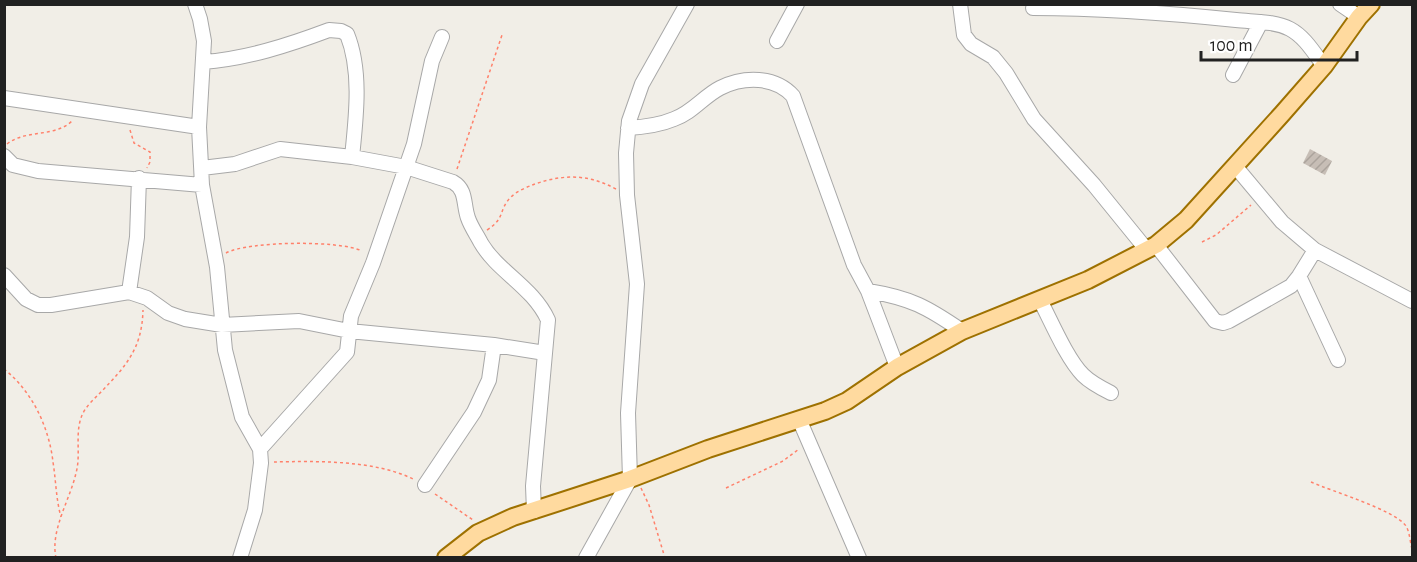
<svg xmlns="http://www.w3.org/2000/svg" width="1417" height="562" viewBox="0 0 1417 562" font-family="'Alegreya Sans',sans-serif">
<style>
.building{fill:url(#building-hatch)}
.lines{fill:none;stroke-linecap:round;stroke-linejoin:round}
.minor-casing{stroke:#a8a8a8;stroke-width:16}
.major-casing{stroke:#9e7100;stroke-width:20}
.path{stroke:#ff816b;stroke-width:1.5;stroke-dasharray:3 3;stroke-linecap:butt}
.minor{stroke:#fff;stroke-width:14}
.major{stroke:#ffda9f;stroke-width:16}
</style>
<defs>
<pattern id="building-hatch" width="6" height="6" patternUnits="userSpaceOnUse" patternTransform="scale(1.5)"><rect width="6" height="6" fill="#c7beb6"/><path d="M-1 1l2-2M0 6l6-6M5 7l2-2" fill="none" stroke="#aba39c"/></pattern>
</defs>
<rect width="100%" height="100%" fill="#f1eee7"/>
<!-- building -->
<path class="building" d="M1310,149L1332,161L1325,175L1303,163Z"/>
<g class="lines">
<!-- minor casing -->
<g class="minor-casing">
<path id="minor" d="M195,4L200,19L204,41L199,127L202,185L217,267L225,350L242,417L260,449L261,463L255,510L240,558
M960,4L964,35L971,44L993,57L1006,73L1034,119L1094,185L1146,249
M1340,4L1359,17
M1033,8C1101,8 1168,13 1236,20C1253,22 1275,21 1290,29C1305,37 1314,53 1324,66
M777,41L797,4
M203,62C246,59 289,45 329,30L341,31L347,34C362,71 356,118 352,157
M1233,75L1261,22
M4,98L199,127
M628,128C644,127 660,125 674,119C692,113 704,96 720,88C744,76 775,76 793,96L854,265L868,291L897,367
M4,156L13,165L38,171L202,185
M1235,166L1282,222L1315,250L1412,301
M202,168L235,164L280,149L352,157L406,167L453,182C467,190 463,204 468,218C471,227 477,235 481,243C498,272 533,287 548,320L533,486L534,511
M1156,245L1215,321L1223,323L1229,321L1291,286L1299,276L1315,250
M4,275L26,299L38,305H51L129,292L147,298L168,313L185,319L222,325L299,321L349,331L494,345L545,353
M1299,276L1338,360
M868,291C911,298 927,307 962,331
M129,292L137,237L139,178
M1040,300C1051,321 1067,359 1083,375C1091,383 1101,388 1111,393
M799,419L859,558
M260,449L347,352L351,316L373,263L414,144L432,61L442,37
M425,485L474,412L489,380L494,345
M586,558L630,479L628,413L637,284L627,195L626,153L629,121L642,84L687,4"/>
</g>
<!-- major casing -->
<g class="major-casing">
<path id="major" d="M446,558L478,533L513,517L630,479L708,449L825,411L847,401L897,367L962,331L1088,280L1156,245L1186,220L1282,114L1324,66L1359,17L1371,4"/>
</g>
<!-- path -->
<path class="path" d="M130,130L134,143L150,152V162L147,168
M7,144C26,129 54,138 72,121
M457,169L502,35
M487,230C506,218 498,210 511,197C517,191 527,187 535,184C564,174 588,174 616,189
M1202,242L1216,235L1251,205
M226,253C248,241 340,240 362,251
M4,369C32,391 49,427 53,462C56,481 56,499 61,517
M274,462C317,461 374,460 413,479
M1311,482C1331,491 1395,510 1406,526C1410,533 1410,542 1412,549
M641,488L649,505L665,558
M726,488L783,461L799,449
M435,494L473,520
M56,558C50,530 70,500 76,473C81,456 75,435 81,418C84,408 93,400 100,393C126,366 142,349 143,310"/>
<!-- minor -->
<use href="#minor" class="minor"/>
<!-- major -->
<use href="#major" class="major"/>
</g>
<!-- border -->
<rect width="1417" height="562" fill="none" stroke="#212121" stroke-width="12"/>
<!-- scale -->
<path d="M1201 51v9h156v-9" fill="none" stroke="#212121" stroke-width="3"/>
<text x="1210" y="51" font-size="18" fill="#212121" stroke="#ffffff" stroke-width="4.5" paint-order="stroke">100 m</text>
</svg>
